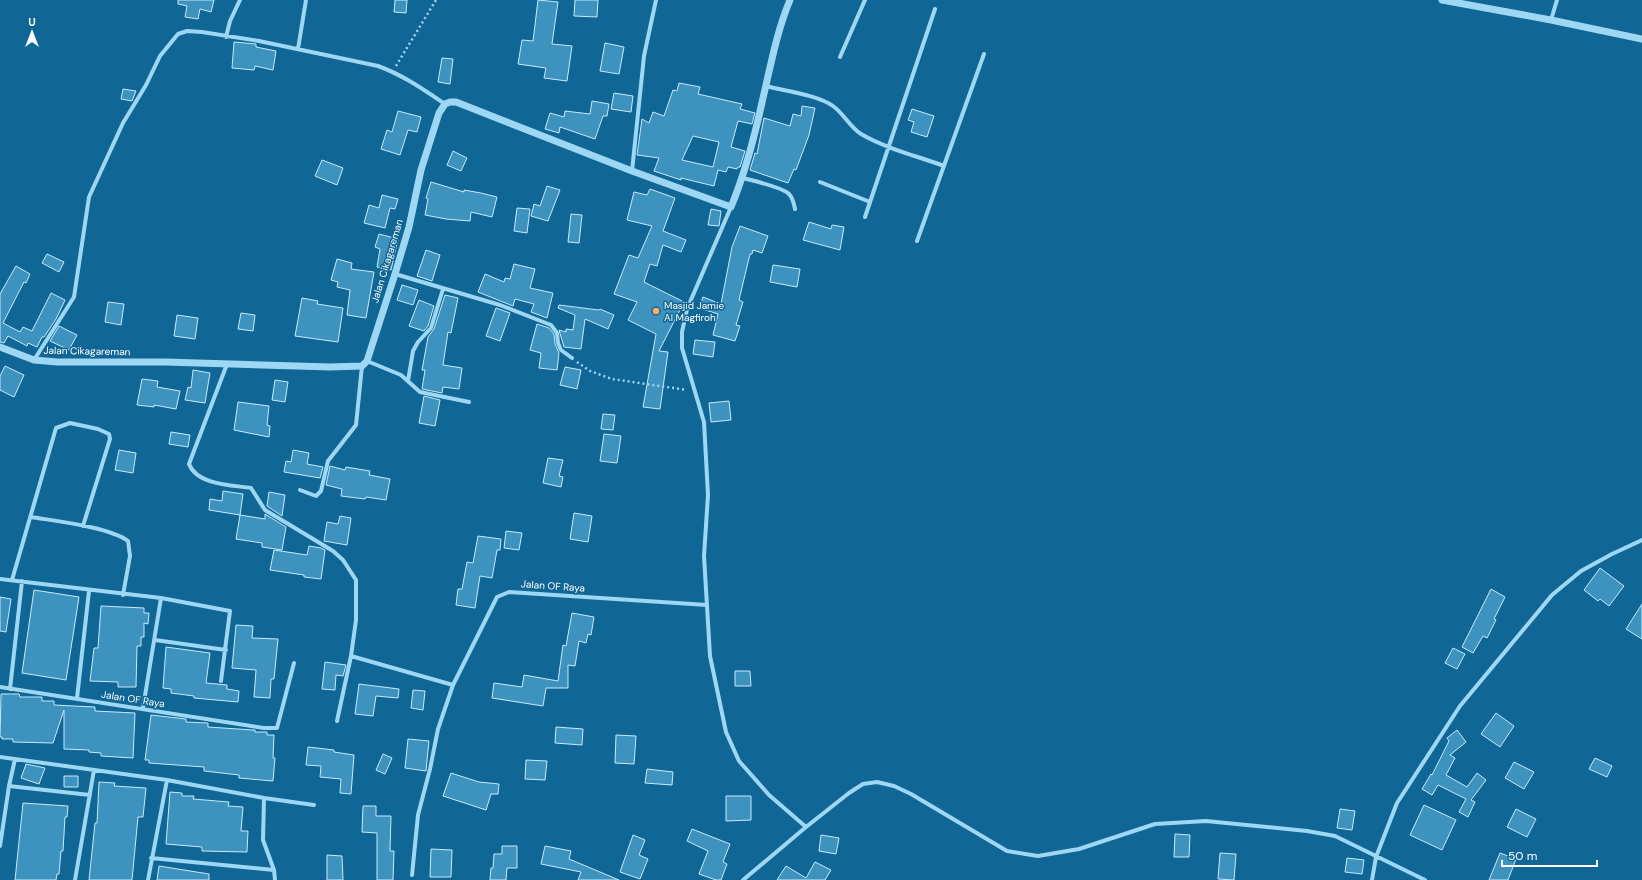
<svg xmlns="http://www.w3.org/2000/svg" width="1642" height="880" viewBox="0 0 1642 880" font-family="'DM Sans',sans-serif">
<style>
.building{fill:#3e93be;stroke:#c6ebfe;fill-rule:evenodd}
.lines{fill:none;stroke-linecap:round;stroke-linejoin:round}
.path{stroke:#9ed7f4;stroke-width:2.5;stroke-dasharray:2 3;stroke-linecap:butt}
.minor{stroke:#9ed7f4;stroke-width:4}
.tertiary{stroke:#9ed7f4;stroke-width:7}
.poi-dot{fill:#ffaf61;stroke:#106695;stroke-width:1.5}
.labels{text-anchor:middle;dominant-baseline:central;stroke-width:3;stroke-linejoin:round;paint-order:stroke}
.street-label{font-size:10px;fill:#fff;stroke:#106695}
.poi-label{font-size:10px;fill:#fff;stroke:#106695;text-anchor:start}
</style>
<rect width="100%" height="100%" fill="#106695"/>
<!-- building -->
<path class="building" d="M178,0H214L211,12L200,9L198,19L185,17L187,6L178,4Z
M395,0H407L406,13L394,12Z
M538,0L558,2L552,44L572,46L567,81L544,78L546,68L518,64L522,40L533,41Z
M575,0H598L597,17L574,16Z
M234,42L256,44V47L276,51L273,70L255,66L254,70L232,68Z
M605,43L624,47L619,74L600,71Z
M442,58L453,59L450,84L438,82Z
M679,83L700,87L698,94L742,104L740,109L755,113L752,124L738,121L731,147L745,151L740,167H738L737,169L728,167L726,172L718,170L714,186L681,178V180L654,171L659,158L637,155L642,119L649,123L653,112L664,116L673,90L677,91ZM693,136L719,142L713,167L682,160Z
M123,89L136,91L132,101L121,99Z
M614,93L633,96L631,112L611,109Z
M592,101L609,104L607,116H603L595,139L560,127L559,133L545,129L550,113L564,117L565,111L590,114Z
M802,106L815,108L809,135L796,170L794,169L788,183L750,170L755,153L757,154L764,118L790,126L793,114L801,116Z
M912,109L934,116L927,137L911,132L914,122L908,120Z
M398,111L421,117L417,132L408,130L400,155L381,149L387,130L392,132Z
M453,151L467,158L461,171L447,165Z
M322,160L343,168L337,185L315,176Z
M431,182L464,192V190L481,193L497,197L492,217L471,212L470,221L446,219L425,215L428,199L426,198Z
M547,186L560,190L548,221L531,216L534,204L540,206Z
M650,189L675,198L663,231L686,240L681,252L663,245L657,266L650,264L644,282L684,302L659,351L668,352L660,409L643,407L656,334L628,320L637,302L614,294L629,255L638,258L652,226L627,220L634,192L647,195Z
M382,195L398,199L395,209L390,208L385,228L364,223L369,205L379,208Z
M517,208L530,209L527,233L514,231Z
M711,209L721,211L719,226L708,225Z
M571,214L582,215L579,243L568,242Z
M809,222L831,229L832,225L844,227L840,250L803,240Z
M740,226L768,236L762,253L753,250L752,254H750L739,300L743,302L736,325L740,326L735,341L713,335L718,314L699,308L703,297L721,304L732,247Z
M379,234L398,239L391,270L377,267L380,249L375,247Z
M426,250L440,255L432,281L417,276Z
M47,254L64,262L59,272L42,263Z
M337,259L352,263L351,269L374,272L366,318L347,315L350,290L337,287L338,282L331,280Z
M514,264L535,269L530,288L553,293L547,318L531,312L534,304L515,299L513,306L478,292L485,274L504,282L505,278L510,279Z
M773,265L800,269L797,287L770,282Z
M16,266L30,274L26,283L24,282L3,323L20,332L23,327L32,331L51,293L65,300L56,319L44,337H42L37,347L28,343L27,346L8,336L4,343L0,342V294Z
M402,285L418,290L413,305L397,300Z
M445,295L458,298L451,333L448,332L443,365L462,368L459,389L443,387L442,393L422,389L425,370H422L428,337L434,329Z
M302,298L318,301L317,304L343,308L338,342L295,336Z
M419,300L434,306L428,326L424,331L409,326Z
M108,302L124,304L121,325L105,322Z
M559,305L599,310L600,309L614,315L608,329L585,319L581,349L564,347L559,330L566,332V329L573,330L575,315L558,308Z
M496,308L510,313L500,341L486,336Z
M241,313L255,315L253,331L238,329Z
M177,315L198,318L195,339L174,336Z
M537,324L549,328L554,334L555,344L559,353L557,370L539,368L541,353L530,350Z
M59,326L77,335L69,350L50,341Z
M695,340L715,342L713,357L693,354Z
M5,366L24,375L14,397L0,390V376Z
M565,367L581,370L577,389L560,385Z
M193,370L210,373L205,403L185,400L188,387L191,388Z
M142,379L158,381L157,387L180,391L176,409L154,405V407L137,405Z
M275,380L288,382L285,402L272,400Z
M424,396L440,400L435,426L419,423Z
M729,401L731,420L711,422L709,403Z
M238,402L269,406L267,425L270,426L269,437L234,430Z
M603,414L615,415L613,430L601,429Z
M171,432L190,435L188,447L169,444Z
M604,434L621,436L617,463L600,461Z
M119,450L136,453L133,473L115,470Z
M293,450L309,453L307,464L323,467L320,478L284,472L286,461L291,462Z
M548,458L563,460L559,476L563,477L561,487L543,483Z
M330,466L345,470L346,467L370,471L369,475L390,479L386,500L366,497L365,499L341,496L342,489L326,485Z
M223,491L243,494L240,515L209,510L210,499L222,501Z
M269,492L285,495L282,516L267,506Z
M574,513L592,516L588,542L570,539Z
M265,514L286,527L282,550L262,547V543L236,539L240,515L265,519Z
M340,516L351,518L347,545L324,541L327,522L338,524Z
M506,531L522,533L519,550L504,548Z
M478,536L501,539L500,550H497L492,578L480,576L475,608L456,605L458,589H462L467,562L473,563Z
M309,546L321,548L325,550L321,579L304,577V575L270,570L274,550L307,555Z
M1600,568L1624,586L1609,606L1600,599L1598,601L1584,590Z
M1491,589L1505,597L1494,619L1496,620L1487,638L1483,636L1473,653L1462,647Z
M34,590L79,597L66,680L22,673Z
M0,597L11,599L6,632L0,631Z
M1642,604V639L1626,629Z
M101,606L144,608V613H149L148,624L144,623V637H141V646H137L136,687H118V682L90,681L94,648H98Z
M572,613L594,617L591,635L588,634L586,643L579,641L575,666L568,665V688H546L543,706L492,698L494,683L522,687L524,675L558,681L563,645L566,646Z
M236,625L253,626L252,638L278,639L274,679H271L270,698L254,697L256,670L232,668Z
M166,647L210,653L206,683L227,685V689L239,691L238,702L194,698V696L171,693V689L163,688Z
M1453,648L1465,654L1457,669L1445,663Z
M325,662L346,665L343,676L336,675L335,690L322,689Z
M735,671H750L751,686H735Z
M359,684L399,689L398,698L376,696L373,716L355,714Z
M413,690L425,691L423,710L411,708Z
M1,694H19L20,697H42V701H54V705L95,707V711L135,713L133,758L101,756V753L89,752V750L64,749V710L53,743L13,742V739H2V737H0Z
M1496,713L1514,726L1500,747L1481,734Z
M151,715L186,719V722L208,723V727L253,730H255V732H267V735H274L273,758H275L273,781L239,778V775L204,771V767L149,763V760H145Z
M556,727L583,729L582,745L555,743Z
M1457,730L1466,742L1450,755L1455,758L1446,775L1467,787L1477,773L1486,780L1471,800L1475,802L1468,817L1459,812L1466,799L1438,785L1432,795L1422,789L1431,774L1432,775L1449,741L1447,738Z
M616,735L636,736L634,764L615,763Z
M408,739L429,741L426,771L405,768Z
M308,747L334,750V752L354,755L351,794L340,793L341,779L320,777L321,766L306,765Z
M383,754L392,758L385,774L376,770Z
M1595,758L1612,766L1607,777L1589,769Z
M526,760L547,761L545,780L525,779Z
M1514,762L1534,772L1524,789L1505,778Z
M26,764L45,768L39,784L21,778Z
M647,769L673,772L672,785L645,783Z
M451,773L479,782L499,784L498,794H491L486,810L443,796Z
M64,776H78V787H64Z
M99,782L115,783L114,786L146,788L143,817H138L132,880H89L95,823H97Z
M170,792L182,793V796H194L193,799L229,802L228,806L243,807L241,831H248L247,852L202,851V847L166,844Z
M726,796H751V820L726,821Z
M23,803L68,806L67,817H65L63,851H61L59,874H57L56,880H15Z
M1424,805L1456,820L1442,850L1410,835Z
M363,806H376V816H391L390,851H394L393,880H377V833L362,832Z
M1340,809L1355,811L1352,830L1337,828Z
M1516,809L1536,819L1527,837L1507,827Z
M692,829L730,844L723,862L727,864L721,880H716L699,874L708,851L687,841Z
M1175,834L1190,835L1189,857H1174Z
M633,835L645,840L639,855L648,859L640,879L620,872Z
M821,835L839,838L836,854L819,851Z
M502,846H517V868H507L506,880H490L491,868H493L494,854H502Z
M545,846L571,851L569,859L619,880H578L581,872L541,864Z
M431,849L452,850L451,877H430Z
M1220,853L1236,854L1234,880L1218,879Z
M1500,853L1516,859L1508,880H1489Z
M327,855L342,856L343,880H327Z
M1347,858L1364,860L1362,874L1345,872Z
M815,862L831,870L825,880H777L786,866L806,878Z
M159,866L209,874V880H157Z"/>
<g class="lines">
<!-- path -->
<path class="path" d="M396,66L436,0
M577,362L590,371L612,379L687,390"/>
<!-- minor -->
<path class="minor" d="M1551,20L1557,0
M226,37L230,21L240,0
M298,49L306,0
M840,57L865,0
M766,86C785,91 818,95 833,106C844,114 850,127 861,134C887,149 917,156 944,166
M632,171L644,56L656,0
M743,178C754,181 782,187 789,194C793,198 794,204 795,209
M820,182L870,202
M731,207L687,309L682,332V348L704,422L708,495L704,556L710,656L726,732L739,761L769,795L806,827
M865,217L935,9
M917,241L984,54
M395,274L500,305L551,325L557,333L558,343L561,350L572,358
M34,360L74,297L89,197L123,123L146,85L160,56L178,34L187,31L202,32L259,41L378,66C403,75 424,90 445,104
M367,361L401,375L420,392L469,402
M227,364L189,464C197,485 232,485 251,488L265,510L333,551L343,560L356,580V620L351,656L337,721
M408,381L413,351L418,342L431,328L443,289
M300,490L316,496L321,491L328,461L356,425L362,366
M31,517C55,521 110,527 128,541L130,556L123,595
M0,579L161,598L230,611L221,681
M12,580L56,428L70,423L98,429L109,434L110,439L83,526
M155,640L226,650
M351,656L453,685
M0,687L264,728H277L294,663
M10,689L22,581
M77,698L89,591
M143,708L161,598
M0,757L167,780L264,798L314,805
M9,786L90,795
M264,798L263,840L274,870L275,880
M0,846L9,786L15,759
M151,858L274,870
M412,875L418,815L430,769L438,729L453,685L497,597L509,592L707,605
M75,880L94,770
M148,880L167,780
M743,880L806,827L849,793L863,784L877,782L894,786L911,794L1007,851L1038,856L1079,849L1155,824L1206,821L1307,831L1335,836L1425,880
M1372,880L1376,857L1397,803L1460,706L1552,595L1581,571L1612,554L1642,540"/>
<!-- tertiary -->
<path class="tertiary" d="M1442,0L1551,20L1642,39
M0,347L34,360L57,362H165L330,367L362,366L367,361L395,274L409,227L421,170L439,113L445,104L450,102H456L632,171L731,207C746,171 755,135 763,98C771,64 777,31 790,0"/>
</g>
<!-- markers -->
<circle class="poi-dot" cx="656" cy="311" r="4"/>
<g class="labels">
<!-- street labels -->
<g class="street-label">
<text transform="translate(387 261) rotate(-73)">Jalan Cikagareman</text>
<text transform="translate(87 351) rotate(1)">Jalan Cikagareman</text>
<text transform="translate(553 586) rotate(4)">Jalan OF Raya</text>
<text transform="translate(133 699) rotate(9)">Jalan OF Raya</text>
</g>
<!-- poi labels -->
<g class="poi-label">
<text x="664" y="305">Masjid Jamie<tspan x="664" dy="12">Al Magfiroh</tspan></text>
</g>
</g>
<!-- north arrow -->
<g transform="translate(32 32)" stroke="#106695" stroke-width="3" paint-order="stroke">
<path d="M0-3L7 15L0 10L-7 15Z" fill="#ffffff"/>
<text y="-6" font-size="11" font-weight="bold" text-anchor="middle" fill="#ffffff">U</text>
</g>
<!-- scale -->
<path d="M1502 860v6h95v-6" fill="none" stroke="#ffffff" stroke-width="2"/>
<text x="1508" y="860" font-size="12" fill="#ffffff" stroke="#106695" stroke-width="3" paint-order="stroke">50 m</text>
</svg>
